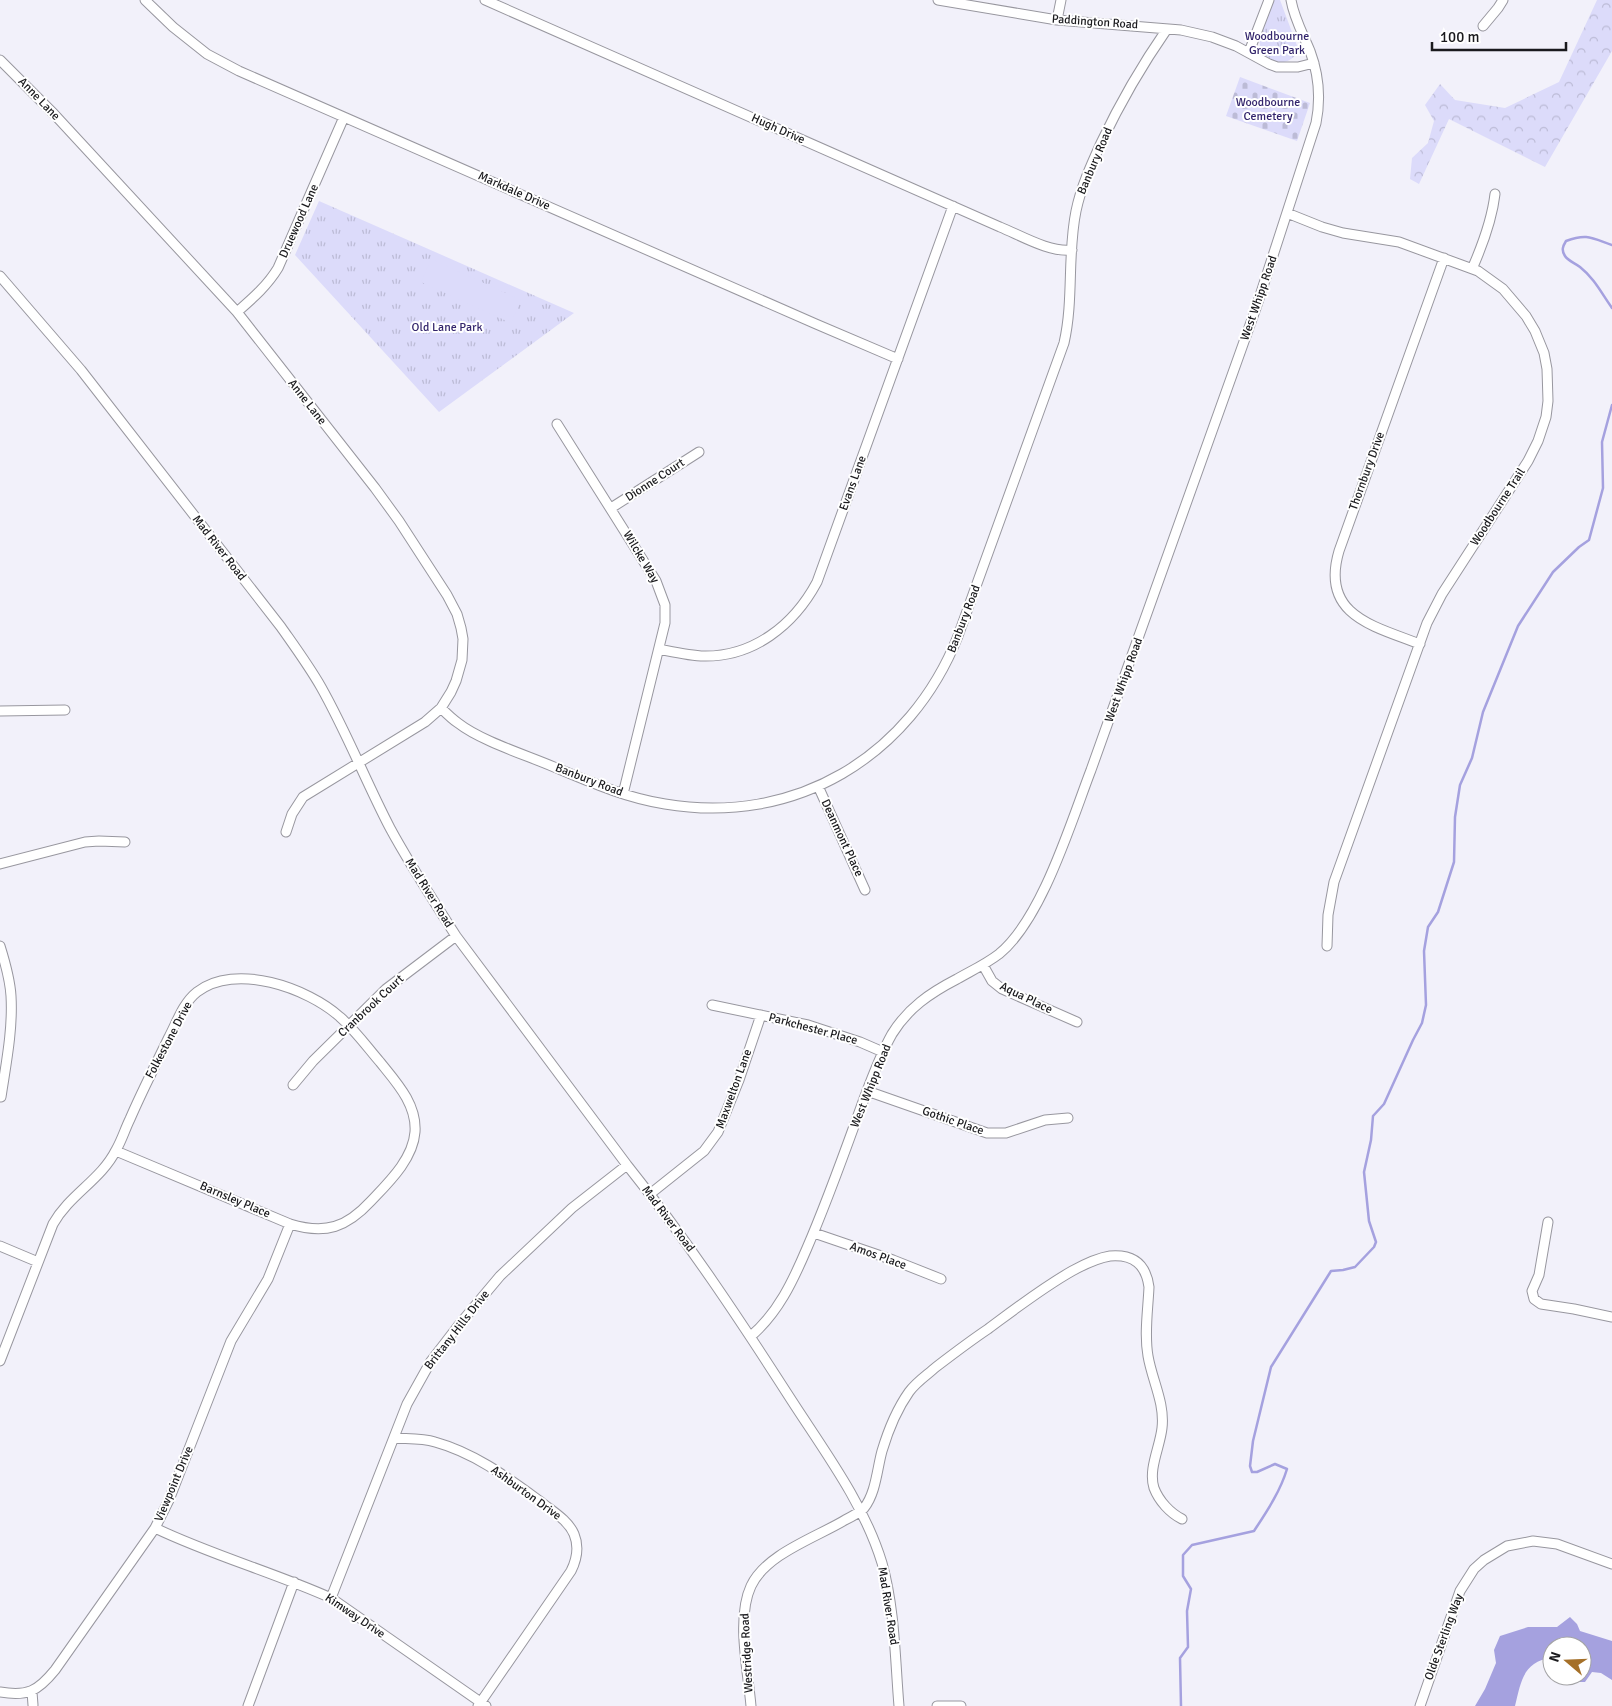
<svg xmlns="http://www.w3.org/2000/svg" width="1612" height="1706" viewBox="0 0 1612 1706" font-family="Signika,sans-serif">
<style>
.grass{fill:url(#grass-tufts)}
.forest{fill:url(#forest-crowns)}
.cemetery{fill:url(#cemetery-stones)}
.pitch{fill:#dcdbfa}
.water{fill:#a5a1df}
.lines{fill:none;stroke-linecap:round;stroke-linejoin:round}
.stream{stroke:#a5a1df;stroke-width:2.5}
.minor-casing{stroke:#98979f;stroke-width:11}
.minor{stroke:#fff;stroke-width:9}
.labels{text-anchor:middle;dominant-baseline:central;stroke-width:4;stroke-linejoin:round;paint-order:stroke}
.street-label{font-size:12px;fill:#1a1a1d;stroke:#fff}
.park-label{font-size:12px;fill:#33256c;stroke:#fff}
</style>
<defs>
<pattern id="grass-tufts" width="24" height="20" patternUnits="userSpaceOnUse" patternTransform="scale(1.25)"><rect width="24" height="20" fill="#dcdbfa"/><path d="M3 7l-1-3M5 7V3M7 7l1-3M15 17l-1-3M17 17v-4M19 17l1-3" fill="none" stroke="#bcbbd6"/></pattern>
<pattern id="forest-crowns" width="20" height="18" patternUnits="userSpaceOnUse" patternTransform="scale(1.25)"><rect width="20" height="18" fill="#dcdbfa"/><path d="M2 6a3 3 0 1 1 6 0M12 15a3 3 0 1 1 6 0" fill="none" stroke="#bcbbd6"/></pattern>
<pattern id="cemetery-stones" width="16" height="16" patternUnits="userSpaceOnUse" patternTransform="scale(1.25)"><rect width="16" height="16" fill="#dcdbfa"/><path d="M2 7V4a2 2 0 0 1 4 0v3zM10 15v-3a2 2 0 0 1 4 0v3z" fill="#bcbbd6"/></pattern>
</defs>
<rect width="100%" height="100%" fill="#f2f1fa"/>
<!-- grass -->
<path class="grass" d="M1273,0H1280L1299,51C1287,67 1276,64 1261,53L1259,37Z
M319,201L574,313L439,412L295,255Z"/>
<!-- forest -->
<path class="forest" d="M1597,0H1612V51L1545,167L1449,119L1419,184L1410,179L1412,158L1428,143L1434,121L1425,105L1440,84L1455,100L1505,108L1559,82Z"/>
<!-- cemetery -->
<path class="cemetery" d="M1240,77L1310,103L1297,141L1226,116Z"/>
<!-- pitch -->
<path class="pitch" d="M431,259L521,300L511,323L421,282Z"/>
<!-- water -->
<path class="water" d="M1570,1617L1577,1624L1580,1631L1612,1641V1680L1601,1673L1592,1672L1585,1682H1580L1578,1677L1582,1676V1646H1552V1658C1523,1661 1521,1682 1515,1706H1475L1485,1689L1496,1663L1494,1650L1500,1636L1528,1627H1557Z"/>
<g class="lines">
<!-- stream -->
<path class="stream" d="M1612,245C1592,238 1587,233 1566,241C1563,246 1561,250 1565,256C1568,261 1575,263 1580,267C1594,278 1602,294 1612,308
M1181,1706L1180,1658L1188,1647L1187,1611L1191,1589L1183,1576V1555L1192,1545L1254,1531C1267,1511 1280,1492 1287,1469L1275,1464L1257,1472H1252L1250,1466L1253,1441L1271,1367L1331,1271L1343,1270L1355,1267L1374,1247L1376,1242L1369,1221L1364,1172L1371,1140L1373,1116L1384,1104L1413,1040L1422,1023L1426,1005L1424,951L1428,927L1438,912L1454,862L1455,817L1460,785L1472,758L1483,712L1518,626L1553,572L1579,547L1589,540L1603,488L1602,442L1612,405"/>
<!-- minor casing -->
<g class="minor-casing">
<path id="minor" d="M145,0L173,27L207,54L239,71L816,324L898,359
M485,0L1000,227C1020,235 1050,253 1072,250
M938,0L1057,20L1181,30L1212,37L1236,46L1269,64L1277,67H1298L1314,63
M1057,20L1061,0
M1483,26L1498,8L1503,0
M1249,52L1269,0
M0,60L54,114L237,312L375,488L399,521L447,595L457,614L461,628L463,639L462,660L456,681L451,692L441,708L425,722L303,797L292,814L286,832
M1287,213L1322,227L1343,233L1399,242L1478,271L1503,289L1526,316L1535,331L1544,353L1547,369L1548,401L1546,417L1538,441L1528,461L1442,594L1427,623L1334,882L1328,915L1327,946
M1472,269C1483,244 1492,220 1495,194
M0,276L81,370L281,627C295,647 309,666 321,687C347,733 366,782 390,828C410,865 433,900 456,936L627,1165C687,1240 740,1320 792,1401C825,1452 864,1504 882,1563C895,1609 895,1659 899,1706
M237,312C253,298 267,286 278,268L344,117
M557,424L656,581L665,605V623L623,794
M611,508L699,452
M1420,644C1373,626 1320,615 1339,551L1444,258
M659,649C673,652 687,655 701,656C753,658 794,625 817,582L953,206
M441,708C446,713 452,719 458,723C481,741 526,755 554,767C590,782 626,798 665,804C795,826 910,757 958,636L1064,343C1074,299 1067,255 1076,211C1081,187 1091,165 1101,143C1120,103 1142,65 1167,29
M0,711L65,710
M818,786L865,890
M0,864L85,842L99,841L125,842
M0,946C5,962 10,979 11,996C13,1029 6,1064 1,1097
M983,965L992,981L1002,989L1077,1022
M712,1005L808,1025L860,1042L883,1052
M293,1085L313,1061L386,989L456,936
M867,1091L987,1133H1006L1045,1120L1068,1118
M650,1194L704,1151L718,1132L739,1080L761,1015
M1548,1222L1539,1275L1532,1291L1534,1299L1541,1304L1574,1309L1612,1317
M814,1233L893,1260L941,1279
M0,1246L38,1262
M751,1336C778,1313 793,1281 807,1248C827,1202 844,1154 861,1107C870,1083 879,1057 892,1034C908,1008 930,993 957,979C971,971 986,964 999,954C1042,919 1071,822 1091,770L1256,308L1316,123C1321,98 1319,75 1310,51C1303,34 1294,18 1291,0
M0,1361L53,1224C70,1194 101,1180 116,1150C122,1140 125,1129 130,1119C142,1091 156,1064 169,1037C177,1022 183,1003 197,992C235,962 308,988 340,1017C355,1030 367,1047 380,1062C396,1082 417,1104 415,1132C413,1159 389,1182 371,1201C347,1227 326,1235 290,1224L116,1151
M394,1438C407,1439 422,1438 435,1442C475,1453 508,1478 541,1502C552,1511 568,1520 574,1534C579,1546 577,1559 571,1571L478,1706
M155,1528C211,1555 273,1572 331,1598L486,1706
M331,1598L407,1404L431,1361L458,1326L500,1276L572,1208L627,1165
M0,1692C27,1697 38,1691 55,1670L155,1528L169,1500L231,1341L268,1279L290,1224
M32,1692L33,1705
M248,1706L294,1582
M751,1706C748,1671 736,1618 751,1586C766,1554 815,1538 845,1520C851,1517 859,1513 864,1508C876,1493 877,1469 882,1451C888,1431 897,1409 909,1392C916,1382 927,1375 936,1367C953,1354 970,1341 988,1329C1015,1309 1042,1288 1072,1271C1083,1265 1097,1258 1110,1256C1134,1254 1146,1265 1149,1287C1148,1310 1144,1334 1148,1356C1152,1380 1165,1403 1162,1428C1160,1447 1148,1469 1154,1488C1159,1501 1170,1513 1182,1519
M937,1706H961
M1420,1706L1460,1591L1474,1569L1484,1560L1507,1546L1533,1541L1557,1544L1612,1564"/>
</g>
<!-- minor -->
<use href="#minor" class="minor"/>
</g>
<g class="labels">
<!-- street labels -->
<g class="street-label">
<text transform="translate(1095 22) rotate(4)">Paddington Road</text>
<text transform="translate(39 99) rotate(46)">Anne Lane</text>
<text transform="translate(778 129) rotate(24)">Hugh Drive</text>
<text transform="translate(1095 161) rotate(-67)">Banbury Road</text>
<text transform="translate(514 191) rotate(24)">Markdale Drive</text>
<text transform="translate(299 221) rotate(-66)">Druewood Lane</text>
<text transform="translate(1259 298) rotate(-71)">West Whipp Road</text>
<text transform="translate(307 402) rotate(52)">Anne Lane</text>
<text transform="translate(1367 471) rotate(-70)">Thornbury Drive</text>
<text transform="translate(655 480) rotate(-33)">Dionne Court</text>
<text transform="translate(853 483) rotate(-70)">Evans Lane</text>
<text transform="translate(1498 507) rotate(-57)">Woodbourne Trail</text>
<text transform="translate(219 548) rotate(52)">Mad River Road</text>
<text transform="translate(641 557) rotate(59)">Wilcke Way</text>
<text transform="translate(964 619) rotate(-69)">Banbury Road</text>
<text transform="translate(1124 680) rotate(-70)">West Whipp Road</text>
<text transform="translate(589 780) rotate(21)">Banbury Road</text>
<text transform="translate(842 838) rotate(65)">Deanmont Place</text>
<text transform="translate(429 893) rotate(58)">Mad River Road</text>
<text transform="translate(1026 998) rotate(26)">Aqua Place</text>
<text transform="translate(371 1006) rotate(-43)">Cranbrook Court</text>
<text transform="translate(813 1029) rotate(15)">Parkchester Place</text>
<text transform="translate(169 1040) rotate(-62)">Folkestone Drive</text>
<text transform="translate(871 1086) rotate(-68)">West Whipp Road</text>
<text transform="translate(734 1089) rotate(-70)">Maxwelton Lane</text>
<text transform="translate(953 1121) rotate(19)">Gothic Place</text>
<text transform="translate(235 1200) rotate(23)">Barnsley Place</text>
<text transform="translate(668 1219) rotate(53)">Mad River Road</text>
<text transform="translate(878 1256) rotate(20)">Amos Place</text>
<text transform="translate(457 1330) rotate(-52)">Brittany Hills Drive</text>
<text transform="translate(174 1484) rotate(-67)">Viewpoint Drive</text>
<text transform="translate(526 1493) rotate(36)">Ashburton Drive</text>
<text transform="translate(888 1606) rotate(81)">Mad River Road</text>
<text transform="translate(355 1616) rotate(34)">Kimway Drive</text>
<text transform="translate(1444 1637) rotate(-70)">Olde Sterling Way</text>
<text transform="translate(747 1653) rotate(-93)">Westridge Road</text>
</g>
<!-- park labels -->
<g class="park-label">
<text x="1277" y="36">Woodbourne<tspan x="1277" dy="14">Green Park</tspan></text>
<text x="1268" y="102">Woodbourne<tspan x="1268" dy="14">Cemetery</tspan></text>
<text x="447" y="327">Old Lane Park</text>
</g>
</g>
<!-- north arrow -->
<g transform="translate(1567 1661) rotate(289)"><circle r="24" fill="#ffffff" stroke="#a3a3a5"/>
<path d="M0-4L9 19L0 12L-9 19Z" fill="#a57029"/>
<text y="-8" font-size="14" font-weight="bold" text-anchor="middle" fill="#1a1a1d">N</text>
</g>
<!-- scale -->
<path d="M1432 42v8h134v-8" fill="none" stroke="#1a1a1d" stroke-width="2.5"/>
<text x="1440" y="42" font-size="15" fill="#1a1a1d" stroke="#ffffff" stroke-width="4" paint-order="stroke">100 m</text>
</svg>
